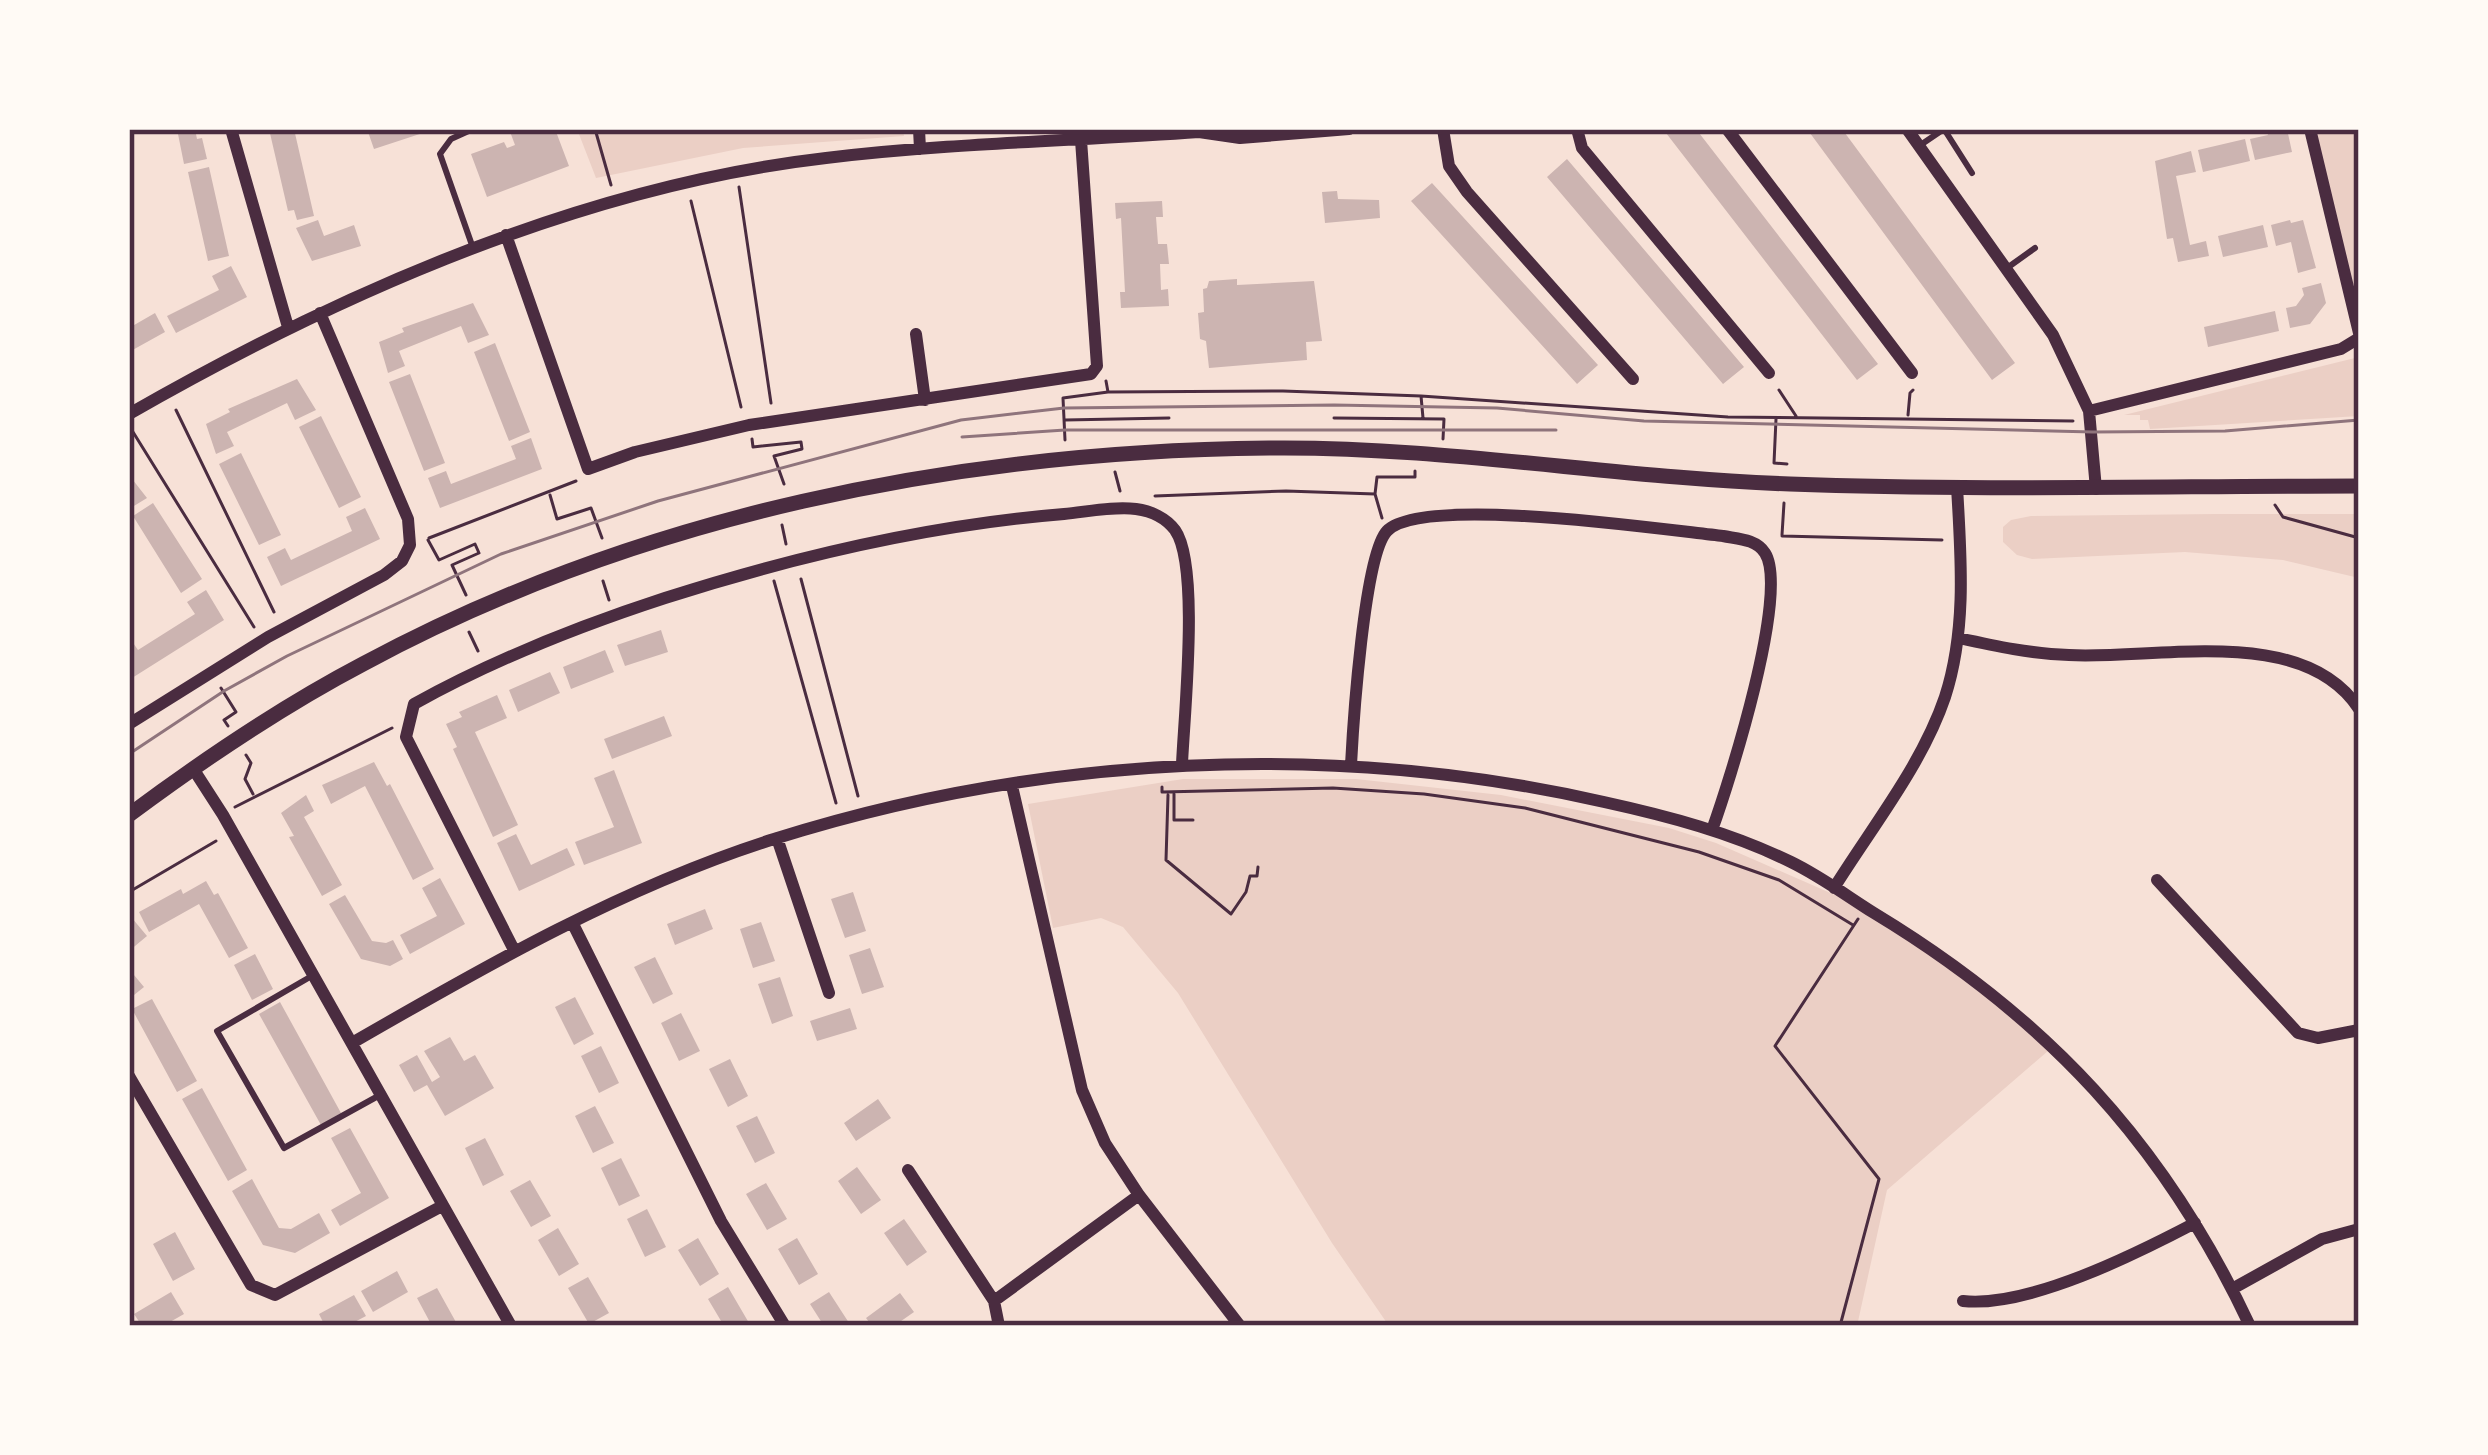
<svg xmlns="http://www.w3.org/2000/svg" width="2488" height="1455" viewBox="0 0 2488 1455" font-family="Poppins,sans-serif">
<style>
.green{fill:#ebcfc5}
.building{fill:#ccb4b1}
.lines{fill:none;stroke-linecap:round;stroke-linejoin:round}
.path{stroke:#4a2c40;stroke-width:3}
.service{stroke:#4a2c40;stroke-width:6}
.minor{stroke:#4a2c40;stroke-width:12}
.tertiary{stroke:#4a2c40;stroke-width:15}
.tram{stroke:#8f747c;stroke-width:3}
.neatline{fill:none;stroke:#4a2c40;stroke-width:4.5}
</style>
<rect width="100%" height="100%" fill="#f7e1d7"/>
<!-- green -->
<path class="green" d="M577,129H903L904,136L743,148L596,178Z
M2310,129H2359V299L2356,286L2346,279Z
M2359,357V416L2150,429L2148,420H2140V415H2124Z
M2216,514H2359V578L2283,560L2185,552L2032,559L2017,555L2003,542V527L2011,520L2031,516Z
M1183,779H1356L1501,795L1669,828L1716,843L1867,909L1968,979L2048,1051L1887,1190L1857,1326H1389L1332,1243L1178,993L1123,927L1101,918L1053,928L1028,804Z"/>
<!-- building -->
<path class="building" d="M177,129H195L197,139L202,138L207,159L184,164Z
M269,129H294L314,216L297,220L294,210L288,211Z
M367,129H432V130L374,149Z
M509,129H555L569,166L487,197L471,154L504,142L507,148L515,145Z
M1671,129H1696L1878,364L1857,380L1666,133Z
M1807,129H1842L2015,363L1992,380Z
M2266,129H2287L2292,152L2255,160L2250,139L2268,135Z
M2245,139L2250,161L2203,172L2198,150Z
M2191,151L2196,172L2176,176L2190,245L2206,241L2209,256L2178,262L2173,238L2167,239L2155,161Z
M1567,159L1744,367L1723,384L1547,177Z
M209,167L229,256L208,261L188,172Z
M1432,183L1598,365L1577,384L1411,201Z
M1337,191L1338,199L1379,200L1380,218L1325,223L1322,192Z
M1162,201L1163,217H1156L1158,244H1167L1169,264H1160L1161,290L1168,289L1169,306L1121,308L1120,292H1125L1121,218L1116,219L1115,203Z
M318,220L324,236L354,225L361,246L312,261L296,228Z
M2290,220L2291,223L2303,220L2316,268L2298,273L2291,242L2276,246L2271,225Z
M2263,225L2268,247L2223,257L2218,236Z
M231,266L247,297L176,333L167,316L219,290L212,276Z
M1237,279V285L1314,281L1322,341L1306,342L1307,360L1209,368L1206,341L1200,339L1198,313L1204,312L1203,289L1207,288L1209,281Z
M2321,283L2326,303L2310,324L2290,328L2286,308L2296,306L2304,295L2302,288Z
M473,303L489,335L468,343L461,326L399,351L405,366L388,373L379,342L404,332L402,328Z
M2275,311L2279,331L2208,347L2204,327Z
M155,313L165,332L129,352V328Z
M495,343L530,432L509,441L474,352Z
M410,374L445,463L424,471L389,382Z
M297,379L316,410L295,420L287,403L227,432L234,446L216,454L206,424L230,412L228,409Z
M321,416L361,497L339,508L299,427Z
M531,438L542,469L440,508L428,478L446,471L451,484L516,459L511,446Z
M241,453L281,535L259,545L219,464Z
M129,475L147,498L129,509Z
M153,503L202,579L181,593L133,516Z
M365,508L380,539L281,586L267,557L285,548L291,560L352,531L346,517Z
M206,590L224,620L132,678L129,637L138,650L195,614L187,602Z
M661,630L668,652L625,666L617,645Z
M605,650L614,672L571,689L563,667Z
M550,672L560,693L518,712L509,690Z
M497,695L507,718L475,732L518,825L493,837L453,749L457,747L446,724L462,717L459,712Z
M664,716L672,736L612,759L604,739Z
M374,762L387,786L390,784L434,869L413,880L365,786L331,804L322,785Z
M614,770L642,843L584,865L575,842L614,827L594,778Z
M306,795L314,811L304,817L342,885L322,896L289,837L294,836L281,813Z
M516,834L531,865L567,848L575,865L519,891L497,843Z
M440,878L465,924L410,954L400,935L437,916L422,888Z
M206,881L214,895L218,893L248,948L229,958L199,904L149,932L139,912L181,889L183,894Z
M853,892L866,931L845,938L831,899Z
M345,895L372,941L386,943L393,940L403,959L390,966L361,959L329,904Z
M705,909L713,929L675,945L667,924Z
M132,918L147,936L129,951V921Z
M761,922L775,961L753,968L740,929Z
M870,948L884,987L862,994L849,955Z
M255,954L273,989L252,1000L234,965Z
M655,957L673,994L653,1004L634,967Z
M129,969L144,987L129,999Z
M780,977L793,1016L772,1024L758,984Z
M575,997L594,1034L574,1045L555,1007Z
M152,999L197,1081L177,1092L132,1009Z
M280,1002L341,1113L321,1125L259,1014Z
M850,1008L857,1029L817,1041L810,1021Z
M681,1013L700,1051L679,1061L661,1023Z
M450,1037L464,1061L475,1055L494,1088L445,1116L427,1085L414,1092L399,1065L417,1055L432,1082L440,1077L424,1051Z
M601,1046L619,1083L599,1093L581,1056Z
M730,1059L748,1096L728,1107L709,1069Z
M202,1088L247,1170L228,1181L182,1099Z
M878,1099L891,1118L856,1141L844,1123Z
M595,1106L614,1143L593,1153L575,1116Z
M757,1116L775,1153L755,1163L736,1126Z
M350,1128L389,1198L340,1226L331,1210L361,1193L331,1138Z
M485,1138L504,1175L483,1186L465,1148Z
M621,1158L640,1196L619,1206L601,1168Z
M857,1167L881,1200L861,1214L838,1181Z
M252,1179L279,1228L291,1229L319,1213L330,1233L295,1253L263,1245L232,1191Z
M530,1180L551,1216L531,1227L510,1191Z
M766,1183L787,1219L767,1230L746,1194Z
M647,1209L666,1247L645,1257L627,1219Z
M904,1219L927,1252L907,1266L884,1233Z
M558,1228L579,1264L559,1276L538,1240Z
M175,1232L195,1269L173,1281L153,1244Z
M698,1238L719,1274L700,1286L678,1250Z
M797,1238L818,1274L799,1285L778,1249Z
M397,1271L408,1292L373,1312L361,1291Z
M588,1277L609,1313L589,1324L568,1288Z
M728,1287L749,1323L744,1326H724L708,1299Z
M437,1288L457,1324L454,1326H432L417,1298Z
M171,1292L184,1314L163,1326H142L134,1314Z
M829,1292L851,1326H824L810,1304Z
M900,1293L914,1312L894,1326H872L866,1318Z
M354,1295L366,1316L347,1326H325L319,1314Z"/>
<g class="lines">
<!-- path -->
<path class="path" d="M595,129L611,185
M739,187L771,403
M691,201L741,407
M1779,390L1796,416
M1108,392L1283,391L1421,396L1423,418
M1421,396L1728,417L2073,421
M176,410L274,612
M1908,415L1910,393L1913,390
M1334,418L1444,419L1443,439
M1776,419L1774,463L1787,464
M1065,420L1169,418
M133,432L254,627
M752,439L753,447L801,442L802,449L774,456L784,484
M1065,440L1063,398L1108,392L1106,381
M1115,472L1120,491
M550,495L557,519L591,508L602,538
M1155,496L1286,491L1375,494
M2275,505L2283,517L2359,538
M1382,518L1375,494L1377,477H1415V471
M782,525L786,544
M1782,535L1784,503
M1782,536L1942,540
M429,538L576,481
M428,540L439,560L475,544L479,553L452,565L466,595
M801,579L858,796
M603,581L609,600
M774,581L836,803
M469,632L478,651
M221,688L236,712L224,720L228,726
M246,755L251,763L245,779L253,794
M1162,787V792L1333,788L1424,794L1525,808L1699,852L1779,880L1853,925
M1174,794V820H1193
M1168,795L1166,860L1231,914L1246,892L1250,876H1257L1258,867
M235,807L392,728
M129,892L216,841
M1840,1326L1879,1179L1775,1046L1858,919"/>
<!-- service -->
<path class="service" d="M1944,129L1972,173
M1919,146L1944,129
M473,248L440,154L451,139L473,129
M2007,268L2035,248
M310,977L217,1031L284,1148L380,1095"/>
<!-- minor -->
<path class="minor" d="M231,129L288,327
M919,129L920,149
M1443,129L1449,166L1467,192L1633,379
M1577,129L1582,148L1769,373
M1727,129L1912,373
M1907,129L2053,335L2089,411L2096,489
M2310,129L2359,333
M506,235L588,469L635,452L749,425L1091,374L1097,366L1081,140
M916,334L925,400
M2089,411L2341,349L2359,338
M129,414C340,293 582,186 826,158C950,143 1075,141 1199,132L1240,138L1349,129
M1959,638C1995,646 2032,654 2069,655C2156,660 2303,623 2359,709
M129,724L268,637L384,575L402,561L410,545L408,519L320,313
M1351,765C1353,726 1364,555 1387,531C1422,494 1666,530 1723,536C1738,539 1756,539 1765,553C1790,592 1729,783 1712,830
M194,770L223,815L511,1326
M1012,786L1082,1090L1105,1143L1139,1195L1240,1326
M777,838L829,993
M2157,880L2298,1033L2318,1038L2359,1030
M1834,888C1872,827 1922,765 1945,697C1967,629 1961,557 1957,487
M573,924L721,1221L785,1326
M514,950L406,737L414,704C493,660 579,626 665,598C793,557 929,525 1064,514C1086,512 1114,506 1136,509C1151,511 1166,518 1175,530C1200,565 1184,716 1182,764
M352,1043C487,965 625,886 774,839C1040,755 1332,740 1604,802C1668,816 1732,833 1791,862C1820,876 1847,896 1874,913C2046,1017 2164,1143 2250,1326
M129,1076L251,1285L275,1295L442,1206
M908,1170L994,1301
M2232,1289L2322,1239L2359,1229
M1963,1301C2028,1308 2136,1254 2195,1223
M999,1326L994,1301L1139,1195"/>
<!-- tertiary -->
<path class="tertiary" d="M129,815C203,760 281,707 363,664C640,515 957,451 1269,448C1443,446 1616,478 1790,484C1980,491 2169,486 2359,486"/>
<!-- tram -->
<path class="tram" d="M962,437L1065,430H1556
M129,754L224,691L287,656L501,554L658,501L961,420L1064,408L1334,405L1497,408L1644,421L2093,432L2225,431L2359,420"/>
</g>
<!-- border -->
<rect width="2488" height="1455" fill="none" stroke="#fffaf5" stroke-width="264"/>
<rect x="132" y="132" width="2224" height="1191" class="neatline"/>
</svg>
